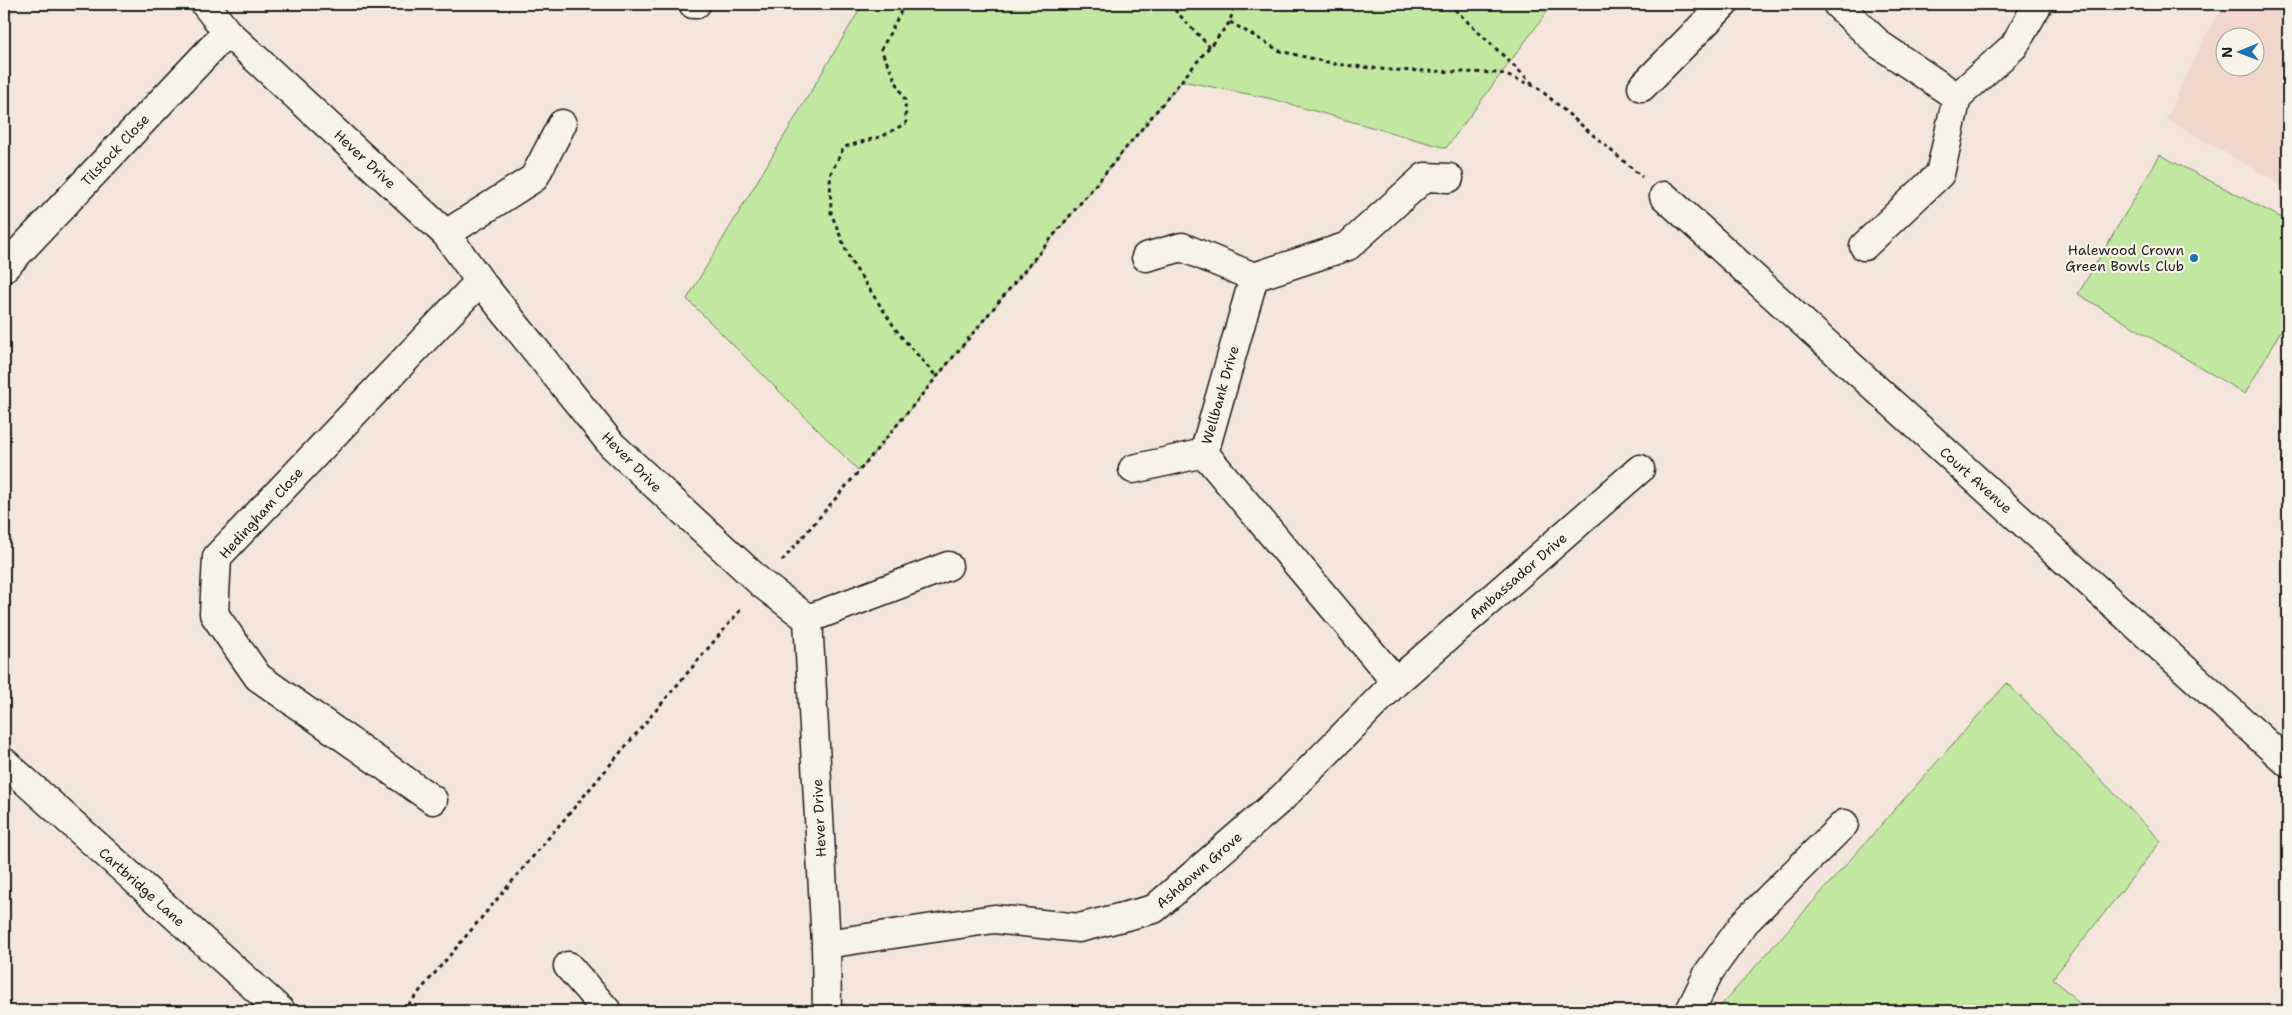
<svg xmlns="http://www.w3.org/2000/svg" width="2292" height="1015" viewBox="0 0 2292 1015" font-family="'Shantell Sans',sans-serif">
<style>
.built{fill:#f1d6cb;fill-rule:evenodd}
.green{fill:#c2e7a1;stroke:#6f825e}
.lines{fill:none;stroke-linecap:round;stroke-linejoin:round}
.minor-casing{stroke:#1c1c1c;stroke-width:31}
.path{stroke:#1c1c1c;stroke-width:3;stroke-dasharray:4 4;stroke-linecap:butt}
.minor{stroke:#f7f3e8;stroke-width:28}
.poi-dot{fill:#1f6fb2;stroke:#f7f3e8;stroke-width:2}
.labels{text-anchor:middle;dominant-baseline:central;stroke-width:4.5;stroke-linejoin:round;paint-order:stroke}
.street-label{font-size:14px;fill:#1c1c1c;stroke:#f7f3e8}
.poi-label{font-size:14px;fill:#1c1c1c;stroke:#f7f3e8;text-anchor:end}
</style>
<rect width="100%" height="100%" fill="#f4e6db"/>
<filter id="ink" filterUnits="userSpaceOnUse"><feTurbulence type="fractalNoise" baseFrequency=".02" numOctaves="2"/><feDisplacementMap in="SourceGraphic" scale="10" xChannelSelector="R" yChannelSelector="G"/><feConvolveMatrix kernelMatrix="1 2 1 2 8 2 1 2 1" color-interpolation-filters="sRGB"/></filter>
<g filter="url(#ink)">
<!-- built -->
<path class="built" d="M2226,4H2288V188L2166,119L2205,36ZM2224,38H2254V68H2224Z"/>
<!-- green -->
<path class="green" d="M863,4H1553L1446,148L1268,98L1182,81L859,471L687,299Z
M2160,155L2288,221V318L2245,394L2078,294Z
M2007,683L2161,841L2053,978L2087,1011H1716Z"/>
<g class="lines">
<!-- minor casing -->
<g class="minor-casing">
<path id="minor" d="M205,4L227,32L446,234L480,281L612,445L762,584L808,619L826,944L827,1011
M693,4H696
M1837,4L1880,45L1957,97
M1642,87L1724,4
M1664,196L2288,763
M446,234L534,178L562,124
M1864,246L1940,174L1957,97L2014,46L2038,4
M1146,257L1182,247L1254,277L1204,453L1396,682
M4,268L227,32
M1254,277L1348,246L1425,177L1449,178
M1133,469L1204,453
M808,619L948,566
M4,762L281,1011
M433,800L258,677L214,614L217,557L480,281
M826,944L994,919L1079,928L1154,909L1283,797L1396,682L1640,469
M568,966L607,1011
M1690,1011L1709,972L1745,922L1844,824"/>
</g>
<!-- path -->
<path class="path" d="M905,4L881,50L905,100L906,123L883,136L844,147L830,175L831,213L850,260L899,334L937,377
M1169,4L1210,47
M1449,4L1534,85
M1230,22L1280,51L1335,64L1390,70L1500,73L1537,87L1642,177
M782,561L859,471L1230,22L1234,4
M403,1011L742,608"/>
<!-- minor -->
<use href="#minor" class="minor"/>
</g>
</g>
<!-- markers -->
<circle class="poi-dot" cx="2194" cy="258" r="5"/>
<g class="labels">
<!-- street labels -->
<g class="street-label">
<text transform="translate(115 150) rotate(-47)">Tilstock Close</text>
<text transform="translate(365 159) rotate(43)">Hever Drive</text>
<text transform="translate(1220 395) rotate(-74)">Wellbank Drive</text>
<text transform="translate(632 462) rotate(45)">Hever Drive</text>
<text transform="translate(1976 480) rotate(42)">Court Avenue</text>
<text transform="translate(261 513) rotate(-48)">Hedingham Close</text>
<text transform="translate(1518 576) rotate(-41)">Ambassador Drive</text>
<text transform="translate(819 818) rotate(-93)">Hever Drive</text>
<text transform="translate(1199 870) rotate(-41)">Ashdown Grove</text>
<text transform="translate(142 887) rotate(42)">Cartbridge Lane</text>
</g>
<!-- poi labels -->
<g class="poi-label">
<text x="2184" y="250">Halewood Crown<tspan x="2184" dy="16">Green Bowls Club</tspan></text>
</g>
</g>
<!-- margin -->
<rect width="2292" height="1015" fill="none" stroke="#f7f3e8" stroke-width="20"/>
<rect x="10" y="10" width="2272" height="995" fill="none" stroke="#1c1c1c" stroke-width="2" filter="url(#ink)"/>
<!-- north arrow -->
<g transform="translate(2240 52) rotate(269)"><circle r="24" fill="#f7f3e8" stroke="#9f9d96"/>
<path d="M0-4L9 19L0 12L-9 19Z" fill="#1f6fb2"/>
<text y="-8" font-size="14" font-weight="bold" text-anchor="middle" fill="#1c1c1c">N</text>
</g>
</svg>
